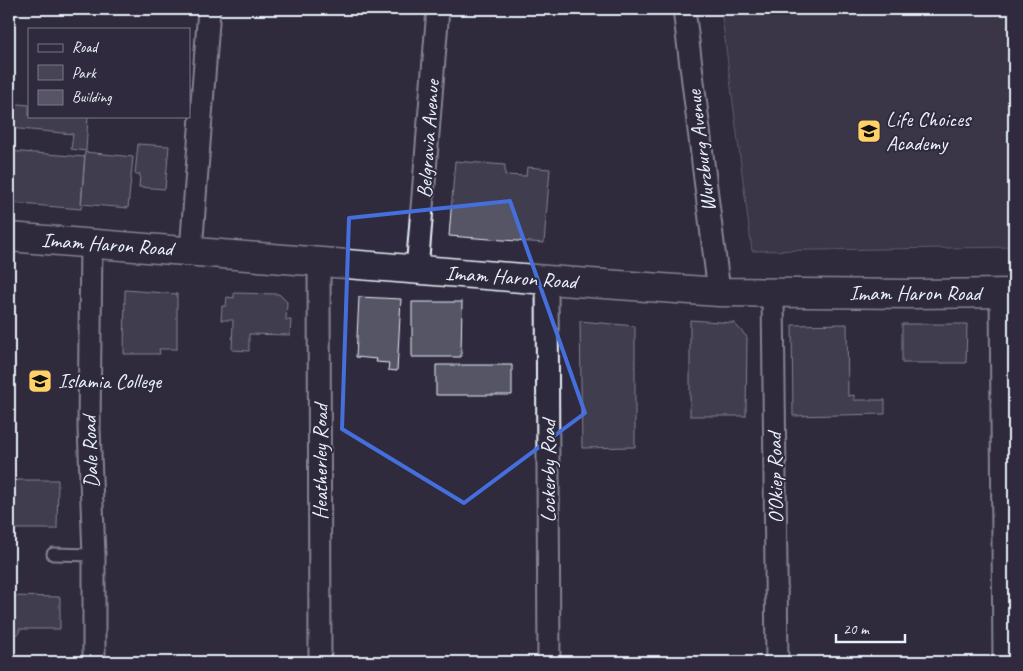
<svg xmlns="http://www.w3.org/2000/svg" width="1023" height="671" viewBox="0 0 1023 671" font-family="Caveat,sans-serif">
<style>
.green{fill:#464455;stroke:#979aa6}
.building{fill:#575565;stroke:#e8f1f8}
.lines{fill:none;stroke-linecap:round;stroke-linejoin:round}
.service-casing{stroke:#e8f1f8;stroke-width:15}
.minor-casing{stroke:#e8f1f8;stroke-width:25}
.tertiary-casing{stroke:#e8f1f8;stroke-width:31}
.service{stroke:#2f2a3d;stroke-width:11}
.minor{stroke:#2f2a3d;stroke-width:21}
.tertiary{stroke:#2f2a3d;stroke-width:28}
.marked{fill:none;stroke:#466fde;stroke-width:4;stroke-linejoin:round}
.labels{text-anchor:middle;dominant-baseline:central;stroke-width:4;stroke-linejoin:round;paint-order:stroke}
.poi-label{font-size:21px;fill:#e8f1f8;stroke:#2f2a3d;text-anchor:start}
.street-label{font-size:21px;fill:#e8f1f8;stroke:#2f2a3d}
</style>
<rect width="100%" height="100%" fill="#2f2a3d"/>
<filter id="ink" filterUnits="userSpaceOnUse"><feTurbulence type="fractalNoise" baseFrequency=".02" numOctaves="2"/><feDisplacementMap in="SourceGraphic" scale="10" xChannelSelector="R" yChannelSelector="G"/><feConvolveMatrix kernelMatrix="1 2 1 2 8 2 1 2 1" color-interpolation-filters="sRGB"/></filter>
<g filter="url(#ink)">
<!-- green -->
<path class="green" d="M721,9H1014V247L752,251Z"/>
<!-- building -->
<path class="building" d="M9,103L29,105V116H88L86,151L71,149L73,134L9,128Z
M138,144L169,146L165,189L139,187L140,174H135Z
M9,151L85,157L81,209L9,203Z
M85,152L133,157L128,208L81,204Z
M455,161L505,165V175L526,176L527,167L550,169L544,243L449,236Z
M125,290L177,294V349H159L160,354H124Z
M234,293L279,294L287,302L286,320H291L290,335L249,334V351L232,350L233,320H221L222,306H226L227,297L234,298Z
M359,297L401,299L397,371L388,370L389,363L376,362L377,359L356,357Z
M412,302H462L461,357H412Z
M690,320L734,323L747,337L746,416H690Z
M580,321L635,326V447L582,448Z
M847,324L848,396L854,395V400H885V414L793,416L792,325Z
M902,324H967L966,363H902Z
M436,365H512V395H436Z
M9,480H58L57,529H9Z
M9,596L60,597V629H19V634H9Z"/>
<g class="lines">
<!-- service casing -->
<g class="service-casing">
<path id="service" d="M53,554L94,555"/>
</g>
<!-- minor casing -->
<g class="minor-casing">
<path id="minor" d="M684,9L719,292
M91,243L89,428L94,555V662
M191,251L209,9
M319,261L320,662
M417,270L438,9
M547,280L549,662
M1001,293L1004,662
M773,294L777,662"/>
</g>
<!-- tertiary casing -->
<g class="tertiary-casing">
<path id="tertiary" d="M9,237L547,280L719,292L910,294L1014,293"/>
</g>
<!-- service -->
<use href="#service" class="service"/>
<!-- minor -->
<use href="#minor" class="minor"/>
<!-- tertiary -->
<use href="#tertiary" class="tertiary"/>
</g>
</g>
<!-- marked area -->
<path d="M0 0H1023V671H0ZM510,201L585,413L464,503L342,429L349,218Z" fill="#2f2a3d" fill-opacity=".55" fill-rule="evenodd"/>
<path class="marked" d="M510,201L585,413L464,503L342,429L349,218Z"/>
<!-- icons -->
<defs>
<g id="university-square" transform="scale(1.25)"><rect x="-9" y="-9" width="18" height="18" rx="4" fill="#ffd166" stroke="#2f2a3d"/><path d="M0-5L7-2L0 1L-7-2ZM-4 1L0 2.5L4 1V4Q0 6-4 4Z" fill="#111"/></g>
<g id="school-square" transform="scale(1.25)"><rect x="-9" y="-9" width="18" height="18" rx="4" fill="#ffd166" stroke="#2f2a3d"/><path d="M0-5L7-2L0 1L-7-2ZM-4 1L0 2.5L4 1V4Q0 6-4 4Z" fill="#111"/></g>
</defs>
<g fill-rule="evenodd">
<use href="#university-square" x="869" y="131"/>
<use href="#school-square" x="40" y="381"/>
</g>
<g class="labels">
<!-- poi labels -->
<g class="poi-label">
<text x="886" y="119">Life Choices<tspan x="886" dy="24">Academy</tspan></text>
<text x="58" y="381">Islamia College</text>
</g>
<!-- street labels -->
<g class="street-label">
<text transform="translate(428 139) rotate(-86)">Belgravia Avenue</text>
<text transform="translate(701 151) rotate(-97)">Wurzburg Avenue</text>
<text transform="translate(107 244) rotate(4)">Imam Haron Road</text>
<text transform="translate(511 277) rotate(4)">Imam Haron Road</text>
<text x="915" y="293">Imam Haron Road</text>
<text transform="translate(90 452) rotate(-92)">Dale Road</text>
<text transform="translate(320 462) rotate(-90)">Heatherley Road</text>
<text transform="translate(548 471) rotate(-90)">Lockerby Road</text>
<text transform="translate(775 478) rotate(-91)">O'Okiep Road</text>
</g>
</g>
<!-- margin -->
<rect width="1023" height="671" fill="none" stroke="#2f2a3d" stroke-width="30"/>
<rect x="15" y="15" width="993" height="641" fill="none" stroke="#e8f1f8" stroke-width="2" filter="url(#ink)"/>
<!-- legend -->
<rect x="28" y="28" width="162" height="90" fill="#2f2a3d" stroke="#797a88"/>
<rect x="38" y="44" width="25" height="8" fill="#2f2a3d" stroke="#797a88"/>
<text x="72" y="52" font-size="15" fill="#e8f1f8">Road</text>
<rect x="38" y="65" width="25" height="15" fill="#464455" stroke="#797a88"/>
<text x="72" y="78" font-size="15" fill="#e8f1f8">Park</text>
<rect x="38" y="90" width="25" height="15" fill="#575565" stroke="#797a88"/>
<text x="72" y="102" font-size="15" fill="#e8f1f8">Building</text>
<!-- scale -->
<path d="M836 634v8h69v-8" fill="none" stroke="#e8f1f8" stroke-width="2.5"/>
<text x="843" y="634" font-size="15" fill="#e8f1f8" stroke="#2f2a3d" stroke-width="4" paint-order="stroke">20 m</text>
</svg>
